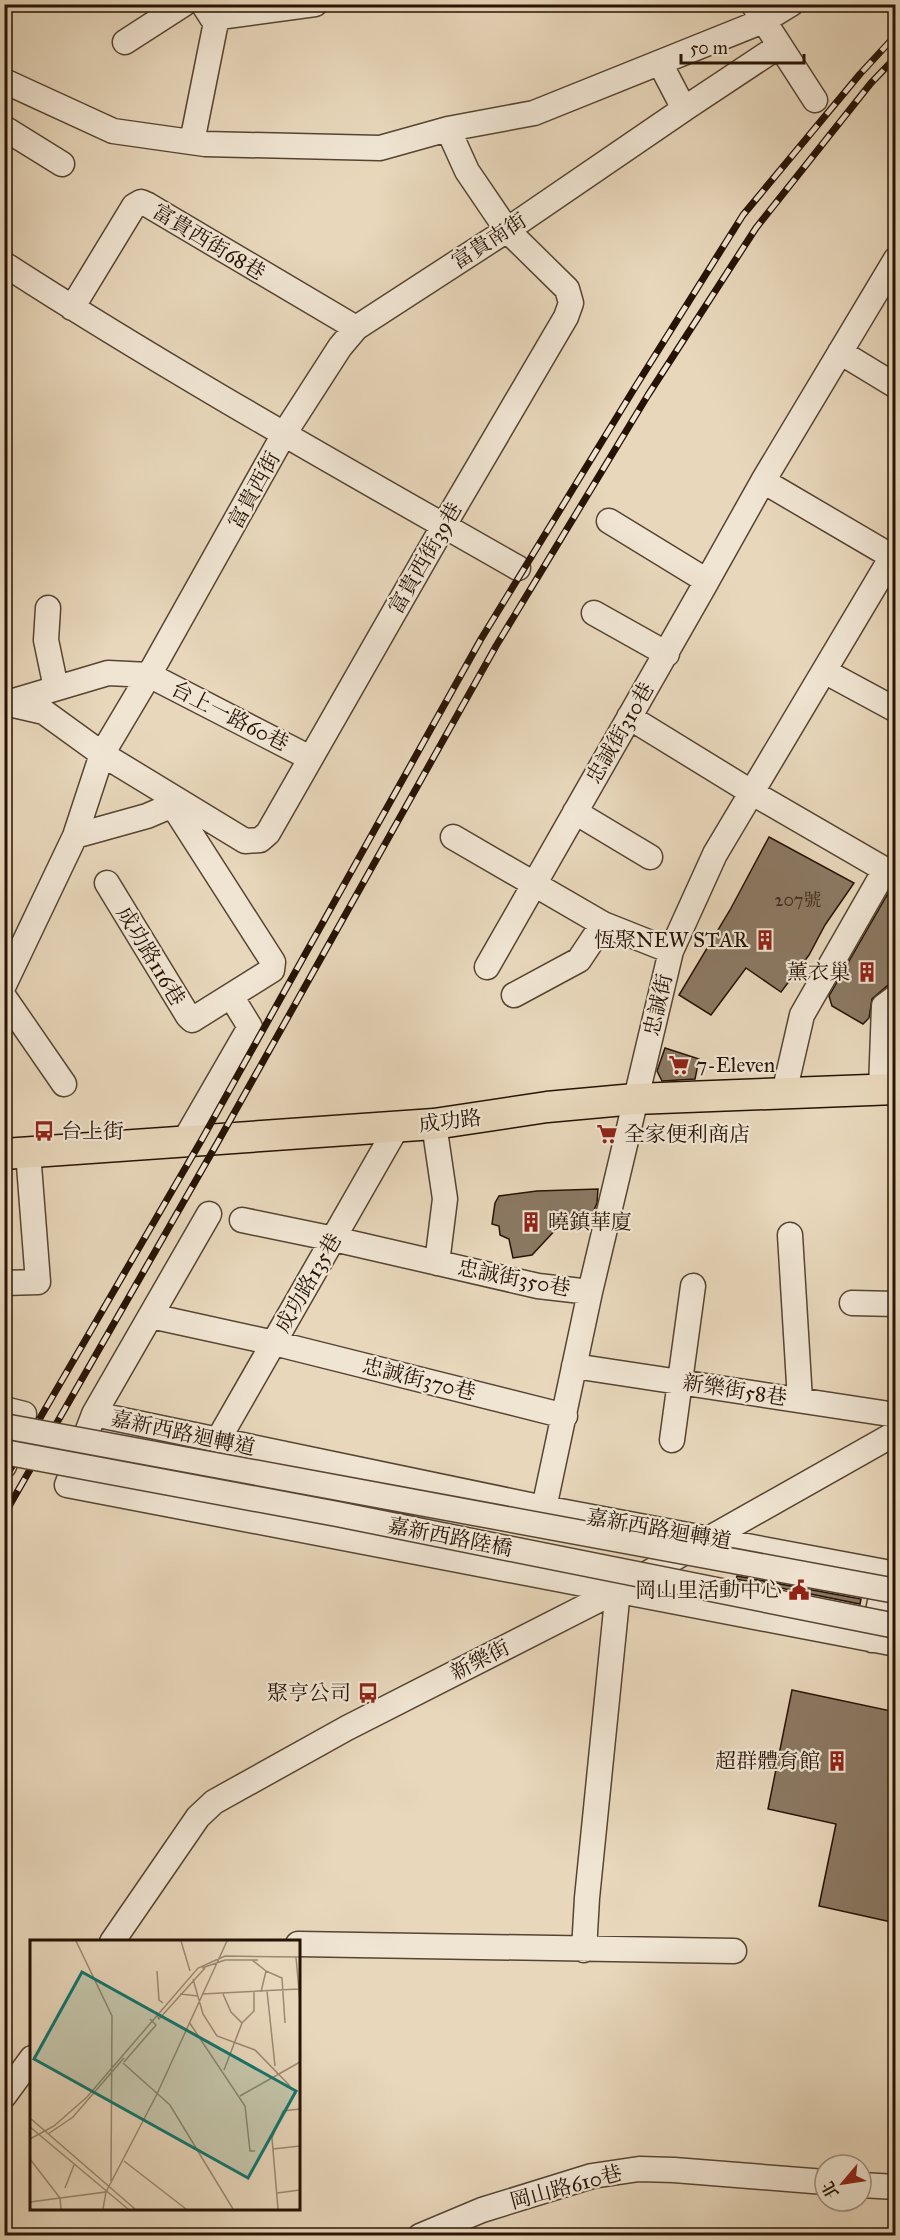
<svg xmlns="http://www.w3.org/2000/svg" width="900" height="2240" viewBox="0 0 900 2240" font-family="'IM FELL Great Primer','Noto Serif TC',serif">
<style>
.building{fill:#8b7963;stroke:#261304;stroke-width:1.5}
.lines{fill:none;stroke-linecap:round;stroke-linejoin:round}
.minor-casing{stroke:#564432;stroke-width:27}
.major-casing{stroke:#261304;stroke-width:33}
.minor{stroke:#f0e5d3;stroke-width:24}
.major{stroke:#e8d7bb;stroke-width:30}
.rail-casing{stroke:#261304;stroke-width:7}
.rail{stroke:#f0e5d3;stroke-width:4.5;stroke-dasharray:14;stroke-linecap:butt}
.minor-bridge-casing{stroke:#564432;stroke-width:27;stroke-linecap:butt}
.minor-bridge{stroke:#f0e5d3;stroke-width:24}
.labels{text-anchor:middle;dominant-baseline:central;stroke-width:4.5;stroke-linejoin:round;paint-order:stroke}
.number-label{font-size:18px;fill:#3f2c1c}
.street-label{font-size:21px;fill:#261304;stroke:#f0e5d3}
.poi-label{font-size:21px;fill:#261304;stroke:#f0e5d3;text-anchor:end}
.inset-road{fill:none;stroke:#9a8972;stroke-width:1.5}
.view{fill:#0f766e;fill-opacity:0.15;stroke:#0f766e;stroke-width:3}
.inset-edge{fill:none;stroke:#261304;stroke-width:3}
</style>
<rect width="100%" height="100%" fill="#e8d7bb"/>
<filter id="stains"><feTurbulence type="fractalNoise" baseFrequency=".00333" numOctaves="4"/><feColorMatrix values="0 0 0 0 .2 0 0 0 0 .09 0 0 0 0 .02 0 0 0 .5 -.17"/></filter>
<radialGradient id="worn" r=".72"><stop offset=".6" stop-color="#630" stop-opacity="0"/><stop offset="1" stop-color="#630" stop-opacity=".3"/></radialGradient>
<!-- building -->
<path class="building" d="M769,837L854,883L825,925L809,955L781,992L746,968L711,1015L679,995L730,910Z
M890,890H896V983L887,986L872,999L869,1018L863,1024L832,1006L829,996Z
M665,1048L699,1059L695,1079L662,1081L657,1071Z
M598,1189L597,1203L591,1217L559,1226L532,1255L513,1258L509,1239L500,1235L499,1226L492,1224L495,1203L499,1196L537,1191Z
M737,1576L861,1599L860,1604L736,1579Z
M792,1690L896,1712V1923L819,1906L836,1824L768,1809Z"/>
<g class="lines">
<!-- minor casing -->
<g class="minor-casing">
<path id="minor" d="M203,4L212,18L315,4
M753,4L815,100
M125,42L184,4
M4,81L113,131L205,144L380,148L448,129L534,113L763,21L791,4
M684,109L779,46
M4,128L62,164
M192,142L217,17
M4,264C171,372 345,469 518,568
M72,308L134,206L141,202L148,205L356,328
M840,352L896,386
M763,481L896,559
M609,521L707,581L763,481L896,259
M48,608L46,640L56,688
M594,613L667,654
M824,671L896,710
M5,703L44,712L102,754L245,841L260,840L268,833L444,525L566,317L571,303L567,289L507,230L467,171L448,129
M7,703L108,673L149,675L310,758
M629,717L751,792L896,876
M575,812L650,857
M75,836L147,816L168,807L175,809L273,962L272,970L192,1020L188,1016L107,883
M453,837L603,924L671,951
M487,967L707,581
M4,985L75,836L102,754L149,675L284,434L340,347L356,328L507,230L684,109L660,63
M514,995L579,960L603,924
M4,997L64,1084
M881,1089L884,1006L896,997
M784,1093L802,1015L885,870
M434,1124L445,1199L437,1263
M183,1143L250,1027L231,996
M242,1220L334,1239L538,1286L590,1292
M790,1235L800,1400
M4,1283L38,1282L28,1152
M852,1303L896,1304
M151,1316L274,1343L565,1416
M574,1366L896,1415
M4,1409L24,1414L4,1466
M94,1414L209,1214
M218,1440L397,1127
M672,1440L693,1286
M544,1508L590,1292L671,951L715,854L896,550
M896,1574L544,1508L94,1414L67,1485L896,1644
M872,1640L886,1573
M112,1942L198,1817L214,1802L347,1728L618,1590L896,1433
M298,1944L734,1951
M584,1950L587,1898L618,1590
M4,2096L32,2058
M861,2185L896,2187
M420,2236L482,2210L592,2176L639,2169L674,2170L825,2182"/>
</g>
<!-- major casing -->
<g class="major-casing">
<path id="major" d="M4,1154L434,1124L547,1107L635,1099L896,1089"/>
</g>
<!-- minor -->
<use href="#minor" class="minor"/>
<!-- major -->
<use href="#major" class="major"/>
<!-- rail casing -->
<g class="rail-casing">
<path id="rail" d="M4,1480L201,1141L481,639L634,389L743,215L860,74L896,35
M4,1515L219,1140L496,646L648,395L756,228L871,83L896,57"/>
</g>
<!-- rail -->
<use href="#rail" class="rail"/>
<!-- minor-bridge casing -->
<g class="minor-bridge-casing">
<path id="minor-bridge" d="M4,1426L896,1591
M4,1452L337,1514L896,1626"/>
</g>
<!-- minor-bridge -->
<use href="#minor-bridge" class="minor-bridge"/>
</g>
<!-- icons -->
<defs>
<g id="building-bare" transform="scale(1.62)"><path d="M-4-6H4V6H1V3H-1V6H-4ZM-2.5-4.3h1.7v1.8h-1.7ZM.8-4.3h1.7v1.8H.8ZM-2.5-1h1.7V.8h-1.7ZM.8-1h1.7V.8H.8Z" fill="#8f2418" stroke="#f0e5d3" stroke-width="2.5" paint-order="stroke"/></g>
<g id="supermarket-bare" transform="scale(1.62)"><path d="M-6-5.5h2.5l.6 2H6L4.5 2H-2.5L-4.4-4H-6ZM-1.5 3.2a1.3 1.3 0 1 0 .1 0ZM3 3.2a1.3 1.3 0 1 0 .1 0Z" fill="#8f2418" stroke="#f0e5d3" stroke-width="2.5" paint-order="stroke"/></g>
<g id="bus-bare" transform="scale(1.62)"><path d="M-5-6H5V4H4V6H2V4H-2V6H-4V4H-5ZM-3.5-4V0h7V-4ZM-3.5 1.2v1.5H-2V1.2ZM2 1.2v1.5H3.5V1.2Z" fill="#8f2418" stroke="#f0e5d3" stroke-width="2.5" paint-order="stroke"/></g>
<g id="civic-bare" transform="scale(1.62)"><path d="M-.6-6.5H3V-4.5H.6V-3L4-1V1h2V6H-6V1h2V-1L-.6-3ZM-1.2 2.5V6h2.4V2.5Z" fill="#8f2418" stroke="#f0e5d3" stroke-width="2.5" paint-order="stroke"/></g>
</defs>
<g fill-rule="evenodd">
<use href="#building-bare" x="765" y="940"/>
<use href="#building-bare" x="867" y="972"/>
<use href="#supermarket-bare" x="679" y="1065"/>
<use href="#bus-bare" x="44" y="1131"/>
<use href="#supermarket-bare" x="607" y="1134"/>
<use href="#building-bare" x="531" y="1222"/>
<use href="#civic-bare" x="799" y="1590"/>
<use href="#bus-bare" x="368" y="1693"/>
<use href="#building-bare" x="837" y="1761"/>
</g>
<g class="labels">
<!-- number labels -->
<g class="number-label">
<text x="798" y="900">207號</text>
</g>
<!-- street labels -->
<g class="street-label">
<text transform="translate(489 241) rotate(-33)">富貴南街</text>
<text transform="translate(209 242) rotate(31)">富貴西街68巷</text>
<text transform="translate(254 490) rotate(-61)">富貴西街</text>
<text transform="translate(425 558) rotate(-60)">富貴西街39巷</text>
<text transform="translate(230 716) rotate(27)">台上一路60巷</text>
<text transform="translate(620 733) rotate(-60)">忠誠街310巷</text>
<text transform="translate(151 956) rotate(59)">成功路116巷</text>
<text transform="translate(658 1005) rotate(-77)">忠誠街</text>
<text transform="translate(450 1121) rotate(-7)">成功路</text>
<text transform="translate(514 1278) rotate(11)">忠誠街350巷</text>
<text transform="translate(308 1283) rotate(-60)">成功路135巷</text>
<text transform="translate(419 1379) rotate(14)">忠誠街370巷</text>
<text transform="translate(735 1390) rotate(9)">新樂街58巷</text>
<text transform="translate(183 1433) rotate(12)">嘉新西路迴轉道</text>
<text transform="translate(659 1529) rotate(10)">嘉新西路迴轉道</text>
<text transform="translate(450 1537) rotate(11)">嘉新西路陸橋</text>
<text transform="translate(480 1660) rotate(-27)">新樂街</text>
<text transform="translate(566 2187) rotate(-15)">岡山路610巷</text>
</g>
<!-- poi labels -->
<g class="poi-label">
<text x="748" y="940">恆聚NEW STAR</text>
<text x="850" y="972">薰衣巢</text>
<text x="696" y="1065" text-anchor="start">7-Eleven</text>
<text x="61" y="1131" text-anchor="start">台上街</text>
<text x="624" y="1134" text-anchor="start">全家便利商店</text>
<text x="548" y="1222" text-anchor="start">曉鎮華廈</text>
<text x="782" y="1590">岡山里活動中心</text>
<text x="351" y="1693">聚亨公司</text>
<text x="820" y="1761">超群體育館</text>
</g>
</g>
<!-- overview -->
<g transform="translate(30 1940)">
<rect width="270" height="270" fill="#e8d7bb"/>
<path class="inset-road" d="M46,1L82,76L81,241M151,1L160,31M266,17L270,62M222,20L236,31L231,52M172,28L195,20H228M127,31L129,60L133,63M236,31L252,38L255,83M163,39L173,74L187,96L225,110L260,146M237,51L245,126M150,54L168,56M172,54L269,49M193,54L201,72L212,83L194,130M126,73L129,79L175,28M159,82L215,166L220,211H225M212,83L224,71V52M94,122L126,85L120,79M93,123L140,165L203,269M210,156L270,122M0,178L105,269M0,187L98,269M18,194L43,177L94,118M0,199L24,186L57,157L168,28L195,16L270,17M243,209L270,206M0,219L30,258L31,269M94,221L156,269M35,248L44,225M76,252L127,154L197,1M247,253L270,250M0,262L76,252L73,269M248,269L242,198L253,171L270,169"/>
<path class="view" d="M52,32L266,151L218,238L4,119Z"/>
<rect width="270" height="270" class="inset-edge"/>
</g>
<!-- margin -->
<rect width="900" height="2240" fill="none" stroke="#e8d7bb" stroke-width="24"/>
<rect x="6" y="6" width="888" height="2228" fill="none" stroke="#261304" stroke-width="3"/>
<rect x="12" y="12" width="876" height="2216" fill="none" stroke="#261304" stroke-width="1.5"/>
<!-- north arrow -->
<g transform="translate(843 2183) rotate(241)"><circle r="28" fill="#f0e5d3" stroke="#9f9180" stroke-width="1.5"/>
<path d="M0-4.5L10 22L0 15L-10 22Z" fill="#8f2418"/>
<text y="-9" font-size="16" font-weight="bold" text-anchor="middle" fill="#261304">北</text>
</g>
<!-- scale -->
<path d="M681 54v9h123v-9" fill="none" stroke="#261304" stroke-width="3"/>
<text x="690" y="54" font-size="18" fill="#261304" stroke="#f0e5d3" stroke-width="4.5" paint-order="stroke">50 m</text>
<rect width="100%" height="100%" filter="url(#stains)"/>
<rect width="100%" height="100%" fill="url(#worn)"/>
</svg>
